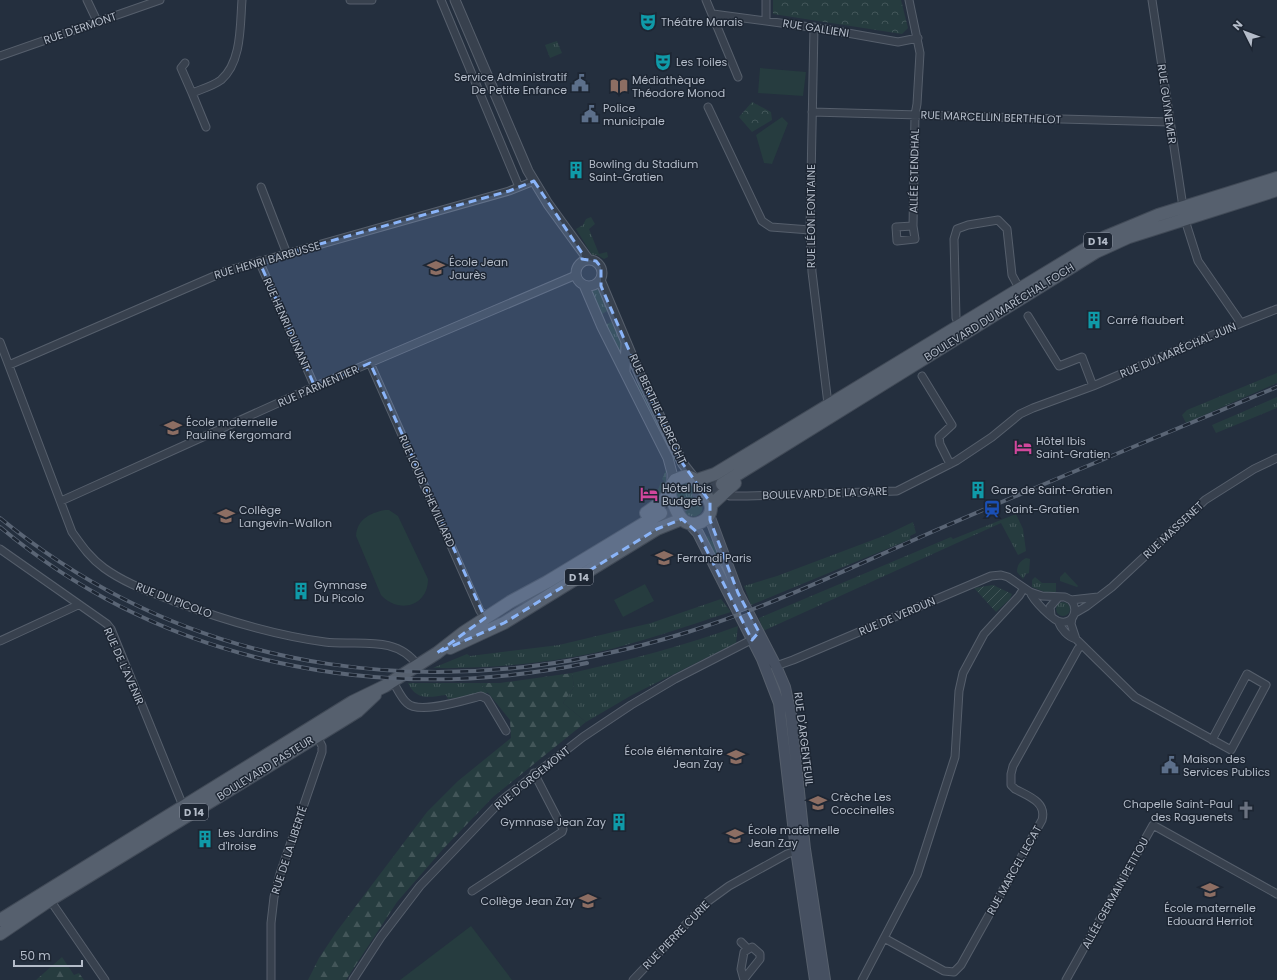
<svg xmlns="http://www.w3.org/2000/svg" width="1277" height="980" viewBox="0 0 1277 980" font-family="Poppins,sans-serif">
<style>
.grass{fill:url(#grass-tufts)}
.forest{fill:url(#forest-firs)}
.park{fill:url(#park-crowns)}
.garden{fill:url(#garden-furrows)}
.pitch{fill:#263c3f}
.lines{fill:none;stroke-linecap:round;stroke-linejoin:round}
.primary-tunnel{stroke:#3a4453;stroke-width:12;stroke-dasharray:12 6;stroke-linecap:butt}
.minor-casing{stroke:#565f6c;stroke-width:9}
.tertiary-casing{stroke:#565f6c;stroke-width:11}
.secondary-casing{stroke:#565f6c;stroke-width:12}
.primary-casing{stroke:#414a57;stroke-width:14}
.minor{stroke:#38414e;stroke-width:7}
.tertiary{stroke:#38414e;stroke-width:9}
.secondary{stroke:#465061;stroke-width:10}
.primary{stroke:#56606e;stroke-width:12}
.rail-casing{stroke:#5a6575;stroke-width:4}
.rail{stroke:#1d2633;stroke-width:2.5;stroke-dasharray:8;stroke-linecap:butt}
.marked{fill:#8ab4f8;fill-opacity:0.2;stroke:#8ab4f8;stroke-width:3;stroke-dasharray:8 5;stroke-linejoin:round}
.labels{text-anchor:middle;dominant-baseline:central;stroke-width:3;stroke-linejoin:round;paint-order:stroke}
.shield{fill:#1d2633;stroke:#878f9c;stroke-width:1}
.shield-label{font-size:10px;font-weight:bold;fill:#b4bcc9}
.poi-label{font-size:11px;fill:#b4bcc9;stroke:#1d2633;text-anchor:start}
.street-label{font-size:11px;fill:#b4bcc9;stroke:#1d2633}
</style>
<defs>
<pattern id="grass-tufts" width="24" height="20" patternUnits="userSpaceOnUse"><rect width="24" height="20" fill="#263c3f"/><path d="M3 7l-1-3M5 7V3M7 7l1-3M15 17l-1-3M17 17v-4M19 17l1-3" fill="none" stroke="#435659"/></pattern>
<pattern id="forest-firs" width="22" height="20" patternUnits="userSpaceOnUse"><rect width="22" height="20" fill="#263c3f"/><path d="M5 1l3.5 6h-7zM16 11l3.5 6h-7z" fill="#435659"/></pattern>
<pattern id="park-crowns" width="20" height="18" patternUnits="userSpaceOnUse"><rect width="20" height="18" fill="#263c3f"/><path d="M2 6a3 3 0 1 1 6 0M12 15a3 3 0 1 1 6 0" fill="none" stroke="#435659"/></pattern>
<pattern id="garden-furrows" width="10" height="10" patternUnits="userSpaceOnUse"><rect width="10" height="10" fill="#263c3f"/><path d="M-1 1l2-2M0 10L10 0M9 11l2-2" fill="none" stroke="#435659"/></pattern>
</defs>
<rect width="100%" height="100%" fill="#242f3e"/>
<!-- grass -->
<path class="grass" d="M557,41L562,53L550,58L545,45Z
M591,217L595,224L589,229L599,254L607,252L608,257L604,259L597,255H592L576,229L583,225L586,219Z
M596,285L609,310L600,315L589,288Z
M614,321L621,338L624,365L604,325Z
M1277,373V383L1186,423L1182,415L1187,410Z
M639,384L677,460L673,461L636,385Z
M1277,397V408L1216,433L1212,425Z
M666,470V484L659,497L657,492L661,482L663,483L664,481L662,479Z
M686,483L691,485C696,492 709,510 698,515C694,518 690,516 686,514L676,496L677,487Z
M1016,514L1023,529L1026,551L1018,555L1001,523L763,631L759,618L951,537L953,539Z
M913,522L916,533L910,536L911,539L751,605L744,586L777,576L886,535Z
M708,536L711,541L713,540L724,570L722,571L705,538Z
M1026,558L1030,559L1029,573L1026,574L1023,579L1017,572C1017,565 1020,561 1026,558Z
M1065,572L1078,586L1077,587L1060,581V577Z
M1035,577L1042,583H1056V592H1045L1032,587V580Z
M721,599L731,612C686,626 640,643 594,653C543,664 485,669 433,668L467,654L470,656L559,645L651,623Z
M1056 609a7 7 0 1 1 14 0a7 7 0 1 1-14 0Z
M738,626L736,643L632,695L586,722L563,703L574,687L572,673C628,660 684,646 738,626Z
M408,683H480L488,693L448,699L446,695C430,697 416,701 408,683Z"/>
<!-- forest -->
<path class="forest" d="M572,673L574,687L563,703L586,722L493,797L444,848L397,902L346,980H308L319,958L337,931L427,812L458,781L511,738L510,720L480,683H500Z
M62,957L74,975L79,973L84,980H36Z"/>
<!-- park -->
<path class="park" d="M773,0H901L908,28L902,34L773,14Z
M752,102L771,112L772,120L752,132L739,117Z"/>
<!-- garden -->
<path class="garden" d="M993,585L1012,594L1010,599L996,612L974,588Z"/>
<!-- pitch -->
<path class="pitch" d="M760,68L806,72L803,96L758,93Z
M782,117L788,123L772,164L764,163L756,135Z
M385,510H389L398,516L428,579C428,607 398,614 381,595L356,536C357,520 369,513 385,510Z
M645,584L654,601L623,617L614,600Z
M471,926L512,980H400Z"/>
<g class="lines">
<!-- primary-tunnel -->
<path class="primary-tunnel" d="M663,517L722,484"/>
<!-- minor casing -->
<g class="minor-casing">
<path id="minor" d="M87,0L97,21
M350,0H372
M441,0L519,187
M706,0L738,77
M766,0V20
M909,0L920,53L917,104L915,115L913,226L915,239L897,241L896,227L913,226
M1152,0L1183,207
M713,14L825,29L898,42L918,38
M814,27L810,230L812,272L828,404
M0,56L160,0
M185,63L181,68L192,93
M708,107L762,221L771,227L810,230
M812,112L1170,122
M206,127L192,93C202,89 213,86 221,80C242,62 240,25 242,0
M261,187L287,254
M259,261L315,387
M1028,316L1059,366L1082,357L1093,386
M1241,323L1277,309
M959,324L956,318L954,239L957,229L968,225L998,220L1007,229L1012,275L1019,288
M0,342L72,532C82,546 90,558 104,568C126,584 151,592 176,602C224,620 274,635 325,642C356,646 397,634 418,666
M370,363L480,611L487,617
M9,365L226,271L509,191L534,181
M922,376L952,425L939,437L940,444L950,464
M723,492L730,496H747L897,491L956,461L992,437L1020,414L1033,408L1093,386L1241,323L1198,261L1185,220
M61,501L318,385L576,275
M0,549L107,624L111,629L183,806
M1030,592C1033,600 1053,621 1061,622C1075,624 1078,608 1071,600
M1075,613L1087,606L1112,587L1205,500L1254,469L1277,458
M1051,615L1050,607L1058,598
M1072,618L1071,624L1076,639
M1058,621C1061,629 1068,637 1076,639L1135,697L1231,750L1266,685L1247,674L1212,740
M0,641L78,605
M771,664L776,666L793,660L991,576L1001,575L1008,577L1030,592L1042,596L1065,597L1071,600L1098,597
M393,682C397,688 401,698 407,703C419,715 465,700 481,696L487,699L506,731
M472,891L562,832L563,829L534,773
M50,900L105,980
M884,938L944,971L954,972L961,965L1042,820C1047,802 1028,796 1015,789L1011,785V774L1013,766L1078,649L1082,645
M741,942L748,949
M271,980V923L274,897L280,874L322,752V746L316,734
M353,980L381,937L420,886L502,800L583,737L631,705L675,679L755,638
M633,980L707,902L729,886L787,854L799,850
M744,980L741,969L744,952L752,947L760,954V959L744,979
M862,980L917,875L955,757L959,691L963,673L984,634L1019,596L1024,588
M1066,980L1153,825L1277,894"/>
</g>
<!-- tertiary casing -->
<g class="tertiary-casing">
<path id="tertiary" d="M455,0L528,171L548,204L588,259
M576 273a13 13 0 1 1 26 0a13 13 0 1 1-26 0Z
M600,280L642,380L683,464L694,478
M584,285L602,327L668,458L672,473V484
M625,372L626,343"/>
</g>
<!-- secondary casing -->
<g class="secondary-casing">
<path id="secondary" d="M709,515L738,593L776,666L785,687L791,715L805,849L825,980
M689,523L698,533L762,659L779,703L796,850L815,980"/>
</g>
<!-- primary casing -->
<g class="primary-casing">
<path id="primary" d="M686,476C696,478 699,483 704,491C707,496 711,502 711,508C711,521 694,528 684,521C679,517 676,510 674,505C668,495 668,489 675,480Z
M697,480L715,474L1105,237L1158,215L1277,178
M722,484L1096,252L1129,237L1277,190
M711,505L735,483
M646,513L663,501L669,493
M450,648L504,623L657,529L682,519
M0,920L352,702L385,686L437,653L464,632L510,602L547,582L661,513
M0,934L50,900L342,721L358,711L375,695"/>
</g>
<!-- minor -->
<use href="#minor" class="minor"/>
<!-- tertiary -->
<use href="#tertiary" class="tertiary"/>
<!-- secondary -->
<use href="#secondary" class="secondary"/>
<!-- primary -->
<use href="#primary" class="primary"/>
<!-- rail casing -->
<g class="rail-casing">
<path id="rail" d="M0,518C198,680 448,707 688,632C778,604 862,562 948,525C1057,478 1167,433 1277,387
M0,527C164,664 381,706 587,663"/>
</g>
<!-- rail -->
<use href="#rail" class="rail"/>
</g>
<!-- marked area -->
<path class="marked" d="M534,181L582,253V259L596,261L601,267V286L642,380L683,464L710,502V520L738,593L759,632L752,640L698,533L682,519L657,529L504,623L437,653L485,618L370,363L315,387L259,261L509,191Z"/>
<!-- icons -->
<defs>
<g id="theatre-bare" transform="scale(1.38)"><path d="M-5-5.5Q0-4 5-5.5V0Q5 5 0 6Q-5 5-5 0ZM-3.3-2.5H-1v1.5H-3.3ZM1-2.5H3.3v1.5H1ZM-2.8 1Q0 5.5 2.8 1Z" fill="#0f9aa8" stroke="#1d2633" stroke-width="2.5" paint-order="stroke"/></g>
<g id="civic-bare" transform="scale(1.38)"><path d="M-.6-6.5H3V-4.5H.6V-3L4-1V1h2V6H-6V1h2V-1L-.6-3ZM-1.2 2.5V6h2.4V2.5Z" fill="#5c6f8a" stroke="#1d2633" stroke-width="2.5" paint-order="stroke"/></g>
<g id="library-bare" transform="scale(1.38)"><path d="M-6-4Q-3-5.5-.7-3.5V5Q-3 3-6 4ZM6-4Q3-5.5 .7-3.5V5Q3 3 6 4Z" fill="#8d6e63" stroke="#1d2633" stroke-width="2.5" paint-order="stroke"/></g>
<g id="building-bare" transform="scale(1.38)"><path d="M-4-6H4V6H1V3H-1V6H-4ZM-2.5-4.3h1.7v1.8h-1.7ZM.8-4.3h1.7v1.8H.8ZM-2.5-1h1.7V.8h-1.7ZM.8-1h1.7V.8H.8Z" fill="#0f9aa8" stroke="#1d2633" stroke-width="2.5" paint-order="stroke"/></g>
<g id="school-bare" transform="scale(1.38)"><path d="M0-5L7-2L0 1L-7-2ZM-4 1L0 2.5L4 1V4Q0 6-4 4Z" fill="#8d6e63" stroke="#1d2633" stroke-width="2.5" paint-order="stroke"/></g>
<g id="hotel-bare" transform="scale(1.38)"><path d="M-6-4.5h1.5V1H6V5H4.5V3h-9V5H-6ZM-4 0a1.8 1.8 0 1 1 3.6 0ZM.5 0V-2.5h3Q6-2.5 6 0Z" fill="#d1479c" stroke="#1d2633" stroke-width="2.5" paint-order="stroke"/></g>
<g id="station-bare" transform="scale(1.38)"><path d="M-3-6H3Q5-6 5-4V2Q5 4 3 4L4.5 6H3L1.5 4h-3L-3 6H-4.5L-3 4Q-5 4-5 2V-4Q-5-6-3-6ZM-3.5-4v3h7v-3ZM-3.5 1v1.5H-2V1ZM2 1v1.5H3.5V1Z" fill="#1a4fb4" stroke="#1d2633" stroke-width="2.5" paint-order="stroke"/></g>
<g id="church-bare" transform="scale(1.38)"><path d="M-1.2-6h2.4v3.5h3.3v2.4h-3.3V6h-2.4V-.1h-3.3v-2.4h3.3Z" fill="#6b7280" stroke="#1d2633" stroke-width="2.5" paint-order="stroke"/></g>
</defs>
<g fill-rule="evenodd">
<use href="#theatre-bare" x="648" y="22"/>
<use href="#theatre-bare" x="663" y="62"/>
<use href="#civic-bare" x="580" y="83"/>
<use href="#library-bare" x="619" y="86"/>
<use href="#civic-bare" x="590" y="114"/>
<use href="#building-bare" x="576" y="170"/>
<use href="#school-bare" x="436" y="268"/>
<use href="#building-bare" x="1094" y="320"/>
<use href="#school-bare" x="173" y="428"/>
<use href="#hotel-bare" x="1023" y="447"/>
<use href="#building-bare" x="978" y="490"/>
<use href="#hotel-bare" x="649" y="494"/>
<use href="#station-bare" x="992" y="509"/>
<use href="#school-bare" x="226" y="516"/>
<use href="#school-bare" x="664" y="558"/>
<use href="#building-bare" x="301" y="591"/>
<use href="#school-bare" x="736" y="757"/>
<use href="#civic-bare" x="1170" y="765"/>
<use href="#school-bare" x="818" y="803"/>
<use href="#church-bare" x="1246" y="810"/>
<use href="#building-bare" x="619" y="822"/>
<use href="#school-bare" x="735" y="836"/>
<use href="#building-bare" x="205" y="839"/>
<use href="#school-bare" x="1210" y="890"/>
<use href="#school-bare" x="588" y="901"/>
</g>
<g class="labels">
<!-- shield labels -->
<g class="shield">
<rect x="1084" y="233" width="28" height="16" rx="3"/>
<rect x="565" y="569" width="28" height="16" rx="3"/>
<rect x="180" y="804" width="28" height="16" rx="3"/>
</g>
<g class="shield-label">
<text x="1098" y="241">D 14</text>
<text x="579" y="577">D 14</text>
<text x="194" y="812">D 14</text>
</g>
<!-- poi labels -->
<g class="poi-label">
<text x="661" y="22">Théâtre Marais</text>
<text x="676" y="62">Les Toiles</text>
<text x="567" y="77" text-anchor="end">Service Administratif<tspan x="567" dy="13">De Petite Enfance</tspan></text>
<text x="632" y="80">Médiathèque<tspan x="632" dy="13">Théodore Monod</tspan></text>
<text x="603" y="108">Police<tspan x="603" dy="13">municipale</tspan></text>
<text x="589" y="164">Bowling du Stadium<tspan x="589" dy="13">Saint-Gratien</tspan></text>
<text x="449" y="262">École Jean<tspan x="449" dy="13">Jaurès</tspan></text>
<text x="1107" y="320">Carré flaubert</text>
<text x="186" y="422">École maternelle<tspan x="186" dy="13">Pauline Kergomard</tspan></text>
<text x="1036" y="441">Hôtel Ibis<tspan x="1036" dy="13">Saint-Gratien</tspan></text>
<text x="662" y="488">Hôtel Ibis<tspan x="662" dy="13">Budget</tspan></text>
<text x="991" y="490">Gare de Saint-Gratien</text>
<text x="1005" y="509">Saint-Gratien</text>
<text x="239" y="510">Collège<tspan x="239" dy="13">Langevin-Wallon</tspan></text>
<text x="677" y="558">Ferrandi Paris</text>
<text x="314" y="585">Gymnase<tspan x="314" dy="13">Du Picolo</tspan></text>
<text x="723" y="751" text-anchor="end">École élémentaire<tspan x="723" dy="13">Jean Zay</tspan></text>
<text x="1183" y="759">Maison des<tspan x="1183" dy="13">Services Publics</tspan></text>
<text x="831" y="797">Crèche Les<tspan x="831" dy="13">Coccinelles</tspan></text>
<text x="1233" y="804" text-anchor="end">Chapelle Saint-Paul<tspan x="1233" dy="13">des Raguenets</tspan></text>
<text x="606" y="822" text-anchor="end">Gymnase Jean Zay</text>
<text x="748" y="830">École maternelle<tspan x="748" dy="13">Jean Zay</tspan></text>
<text x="218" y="833">Les Jardins<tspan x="218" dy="13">d'Iroise</tspan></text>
<text x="575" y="901" text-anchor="end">Collège Jean Zay</text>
<text x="1210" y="908" text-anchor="middle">École maternelle<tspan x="1210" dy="13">Edouard Herriot</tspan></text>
</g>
<!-- street labels -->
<g class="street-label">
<text transform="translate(80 28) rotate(-19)">RUE D'ERMONT</text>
<text transform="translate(816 28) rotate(9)">RUE GALLIENI</text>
<text transform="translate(1167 104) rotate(82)">RUE GUYNEMER</text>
<text transform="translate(991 117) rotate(2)">RUE MARCELLIN BERTHELOT</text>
<text transform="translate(914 171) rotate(-89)">ALLÉE STENDHAL</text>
<text transform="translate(811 216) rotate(-90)">RUE LÉON FONTAINE</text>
<text transform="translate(267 260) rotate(-16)">RUE HENRI BARBUSSE</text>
<text transform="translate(999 312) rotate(-32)">BOULEVARD DU MARÉCHAL FOCH</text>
<text transform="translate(287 324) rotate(66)">RUE HENRI DUNANT</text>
<text transform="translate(1178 350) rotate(-23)">RUE DU MARÉCHAL JUIN</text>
<text transform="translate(318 386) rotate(-24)">RUE PARMENTIER</text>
<text transform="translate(658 409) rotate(65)">RUE BERTHIE ALBRECHT</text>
<text transform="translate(427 491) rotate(66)">RUE LOUIS CHEVILLIARD</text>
<text transform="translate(825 493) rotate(-2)">BOULEVARD DE LA GARE</text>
<text transform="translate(1173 530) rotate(-43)">RUE MASSENET</text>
<text transform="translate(174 600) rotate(21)">RUE DU PICOLO</text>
<text transform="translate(897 616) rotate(-23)">RUE DE VERDUN</text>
<text transform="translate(124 666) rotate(66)">RUE DE L'AVENIR</text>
<text transform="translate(804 739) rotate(83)">RUE D'ARGENTEUIL</text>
<text transform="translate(265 768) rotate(-32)">BOULEVARD PASTEUR</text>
<text transform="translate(532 778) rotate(-39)">RUE D'ORGEMONT</text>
<text transform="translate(289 850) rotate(-72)">RUE DE LA LIBERTÉ</text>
<text transform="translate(1014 870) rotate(-61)">RUE MARCEL LECAT</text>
<text transform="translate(1115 893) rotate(-61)">ALLÉE GERMAIN PETITOU</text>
<text transform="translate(676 935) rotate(-46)">RUE PIERRE CURIE</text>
</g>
</g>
<!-- north arrow -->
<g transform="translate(1245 32) rotate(312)" stroke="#1d2633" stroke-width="3" paint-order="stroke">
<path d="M0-3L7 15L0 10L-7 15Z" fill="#b4bcc9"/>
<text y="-6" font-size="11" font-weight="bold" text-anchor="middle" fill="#b4bcc9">N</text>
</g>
<!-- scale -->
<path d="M14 960v6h68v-6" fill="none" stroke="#b4bcc9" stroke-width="2"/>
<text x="20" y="960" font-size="12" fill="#b4bcc9" stroke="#1d2633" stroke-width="3" paint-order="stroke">50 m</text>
</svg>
